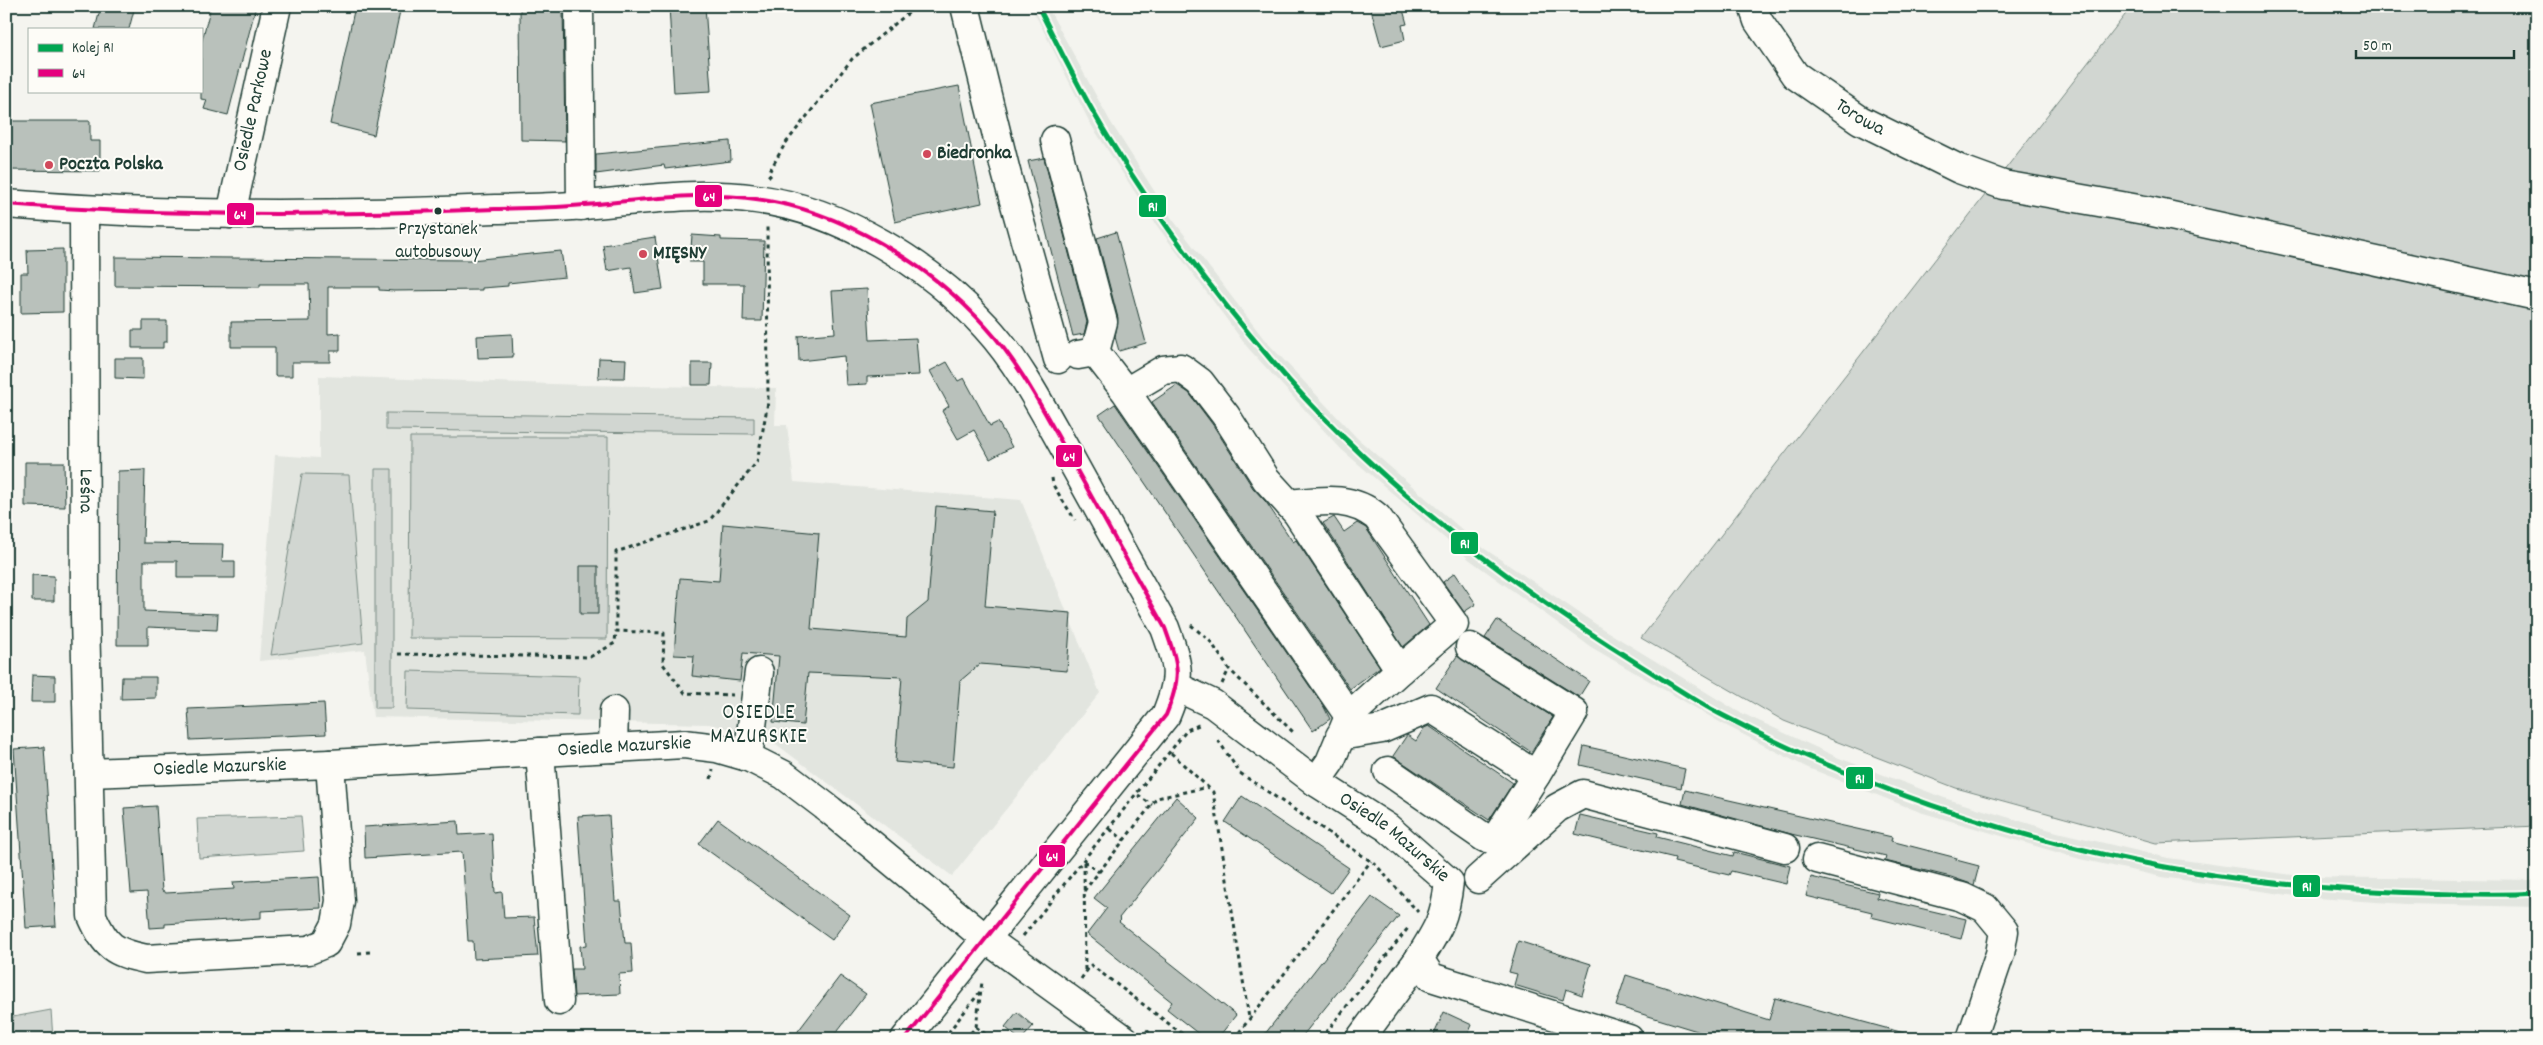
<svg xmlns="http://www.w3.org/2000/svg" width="2543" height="1045" viewBox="0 0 2543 1045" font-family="Dekko,sans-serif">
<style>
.built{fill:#e2e5df}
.green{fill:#d1d6d1;stroke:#788a82}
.building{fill:#b9c1bb;stroke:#1f3d34}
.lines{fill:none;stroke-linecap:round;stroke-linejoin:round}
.minor-casing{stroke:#1f3d34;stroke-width:31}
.path{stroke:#1f3d34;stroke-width:3;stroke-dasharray:4 4;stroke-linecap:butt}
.minor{stroke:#fdfcf7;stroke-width:28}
.bus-1-casing{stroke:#fdfcf7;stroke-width:8}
.bus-1{stroke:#e5007d;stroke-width:4}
.rail-1-casing{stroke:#fdfcf7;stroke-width:9}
.rail-1{stroke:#00a651;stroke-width:5}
.poi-dot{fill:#d1495b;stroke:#fdfcf7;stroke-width:2}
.bus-dot{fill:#1f3d34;stroke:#fdfcf7;stroke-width:2}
.labels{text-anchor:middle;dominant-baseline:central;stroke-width:4;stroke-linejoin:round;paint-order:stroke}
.bus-label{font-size:19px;fill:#1f3d34;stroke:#fdfcf7}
.street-label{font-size:20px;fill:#1f3d34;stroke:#fdfcf7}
.poi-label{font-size:20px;font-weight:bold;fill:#1f3d34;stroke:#fdfcf7;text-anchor:start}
.neighbourhood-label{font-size:21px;letter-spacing:1px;fill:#1f3d34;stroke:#fdfcf7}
.line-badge{stroke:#fdfcf7;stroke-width:2}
.badge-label{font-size:14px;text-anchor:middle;font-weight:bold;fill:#fff}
</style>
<rect width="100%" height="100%" fill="#f4f4ef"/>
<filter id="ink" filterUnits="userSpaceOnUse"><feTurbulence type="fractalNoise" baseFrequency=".02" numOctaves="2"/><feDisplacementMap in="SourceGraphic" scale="10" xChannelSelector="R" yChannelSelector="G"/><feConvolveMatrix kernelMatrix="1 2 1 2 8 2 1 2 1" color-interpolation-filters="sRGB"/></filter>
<g filter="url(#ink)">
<!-- built -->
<path class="built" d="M1031,6H1047L1110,121L1170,216L1264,339L1357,438L1482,547L1603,629L1737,711L1839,758L1947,799L2057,832L2168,858L2307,877L2537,880V907L2405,904L2303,897L2162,877L2080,859L1920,812L1806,767L1723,724L1591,647L1470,560L1341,449L1248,348L1155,223L1090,123Z
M319,376L581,385L776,388L775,425H787L794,482L1021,500L1100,693L952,876L768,738L709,724L373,717L365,650L259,661L275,455L319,458Z"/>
<!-- green -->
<path class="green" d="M2132,6H2537V826L2156,843L1956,788L1784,721L1641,638Z
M386,413L754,418V434L386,430Z
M410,437H608L607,639L409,638Z
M375,469H392V708H375Z
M302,474L349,475L363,643L271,655Z
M408,671L579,676L578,715L407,710Z
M301,816L304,851L199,858L197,819Z
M51,1010L53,1039H10L13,1017Z"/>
<!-- building -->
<path class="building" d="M101,6H135L129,29H95Z
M211,6H256L228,115L204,109L207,100L201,99V44Z
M355,6H401L374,135L330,124Z
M520,6H563L565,141L521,140Z
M669,6H705L711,91L674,93Z
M1370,6H1402L1407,24L1402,25L1405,40L1381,46Z
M959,86L982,203L895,222L870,103Z
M6,121H90V141H100V171L6,170Z
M730,141L731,161L665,169L664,165L596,174V154Z
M1044,158L1087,322L1084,334L1073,336L1028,161Z
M1116,232L1146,343L1119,351L1115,337L1118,318L1097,238Z
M692,235L721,237V240L764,241L762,321H743L744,284H703V262H690Z
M655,237L663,289L635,293L631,267L607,271L603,245Z
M63,249V312L21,313V273H28L27,250Z
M561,251L565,277L508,283V286L482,288V290L394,291L379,290V287H328V334L340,333V351H330V362H292V376H275V347H231V322L310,321L309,284H260V287L115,286V257L471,260Z
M867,289L870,340L916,338L919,375L867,377V384L846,385L844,356L799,361L798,336L835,333L832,291Z
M143,321H167V342H163V348H132V330H143Z
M512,334L513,357L478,358L477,336Z
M115,358H143V379L115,378Z
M599,358L626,359L625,378H598Z
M947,362L958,381L964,378L990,426L998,422L1012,447L990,459L974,430L958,439L942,411L949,406L930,371Z
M692,363H712L711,385H692Z
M1177,385L1189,393L1213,425L1253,488L1266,502L1293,542L1296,540L1380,667L1350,689L1152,402Z
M1115,404L1324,707L1330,719L1313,731L1099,415Z
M25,462H64L65,507L25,506Z
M145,470L143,543L223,544L222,561H235V578H177V561H144V611L218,614L217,630L148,627V645H117L118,471Z
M936,506L993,511L985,606L1071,613L1067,671L980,664L960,681L953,767L895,762L902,677L808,673L803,725L773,722L779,656L743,653L740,681L692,676L694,656L674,655L680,578L719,581L723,524L819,533L811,629L906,637L907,619L928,602Z
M1334,517L1344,532L1357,523L1366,528L1429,625L1403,647L1323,523Z
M580,566H598V614H580Z
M1455,573L1476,604L1464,612L1443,582Z
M32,575L54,576V601H32Z
M1497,620L1589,681L1579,697L1485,638Z
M1457,656L1553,717L1531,752L1436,688Z
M32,675L55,676V702H31Z
M122,677H156V698L121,699Z
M324,703L326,734L190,740L188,709Z
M1429,726L1513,783L1489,820L1393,756L1407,735L1416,741L1424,728Z
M1584,746L1685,769L1681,788L1580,765Z
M44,747L56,926L26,928L14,749Z
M1685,790L1892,837L1891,841L1957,858L1956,860L1979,866L1974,885L1951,877L1885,861L1886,856L1791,834L1682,804Z
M1242,796L1349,868L1331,893L1225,822Z
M1176,797L1199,818L1119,918L1121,920L1119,922L1236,1015L1217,1039H1205L1167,1009L1172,1002L1087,934L1107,908L1094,898Z
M156,806L162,891L166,893L234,889L233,882L319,877L321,908L261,911V918L165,924V927L150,928L147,892L131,893L124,808Z
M594,815V817L609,816L615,901H621L625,943H631L633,973L619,974L620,994L574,996L572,969H582L580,946L587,945L578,816Z
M1580,815L1658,833L1657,837L1733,856L1734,852L1790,866L1786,884L1731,871L1729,875L1674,862L1675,858L1575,834Z
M718,819L850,915L832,940L699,844Z
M458,821L459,835L492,833L495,893L502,892L504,918L534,917L538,956L474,959L473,941H468L462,852L365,858L364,827Z
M1811,877L1878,893L1877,898L1966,919L1961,939L1871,917L1872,912L1806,896Z
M1372,897L1399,916L1300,1039H1261Z
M1518,941L1591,964L1582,995L1566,989L1563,1000L1514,985L1517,974L1509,972Z
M1626,975L1769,1020L1775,998L1904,1033L1903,1039H1767L1741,1032L1739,1039H1723L1616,1006Z
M840,976L866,994L831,1039H792Z
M1017,1012L1033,1026L1022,1039H1019L1005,1027Z
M1444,1012L1472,1025L1466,1039H1432Z"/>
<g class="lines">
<!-- minor casing -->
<g class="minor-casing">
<g id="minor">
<path d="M579,6L581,206"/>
<path d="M965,6L1006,172L1058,359"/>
<path id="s1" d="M1753,6L1758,21L1795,75L1860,120L1959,169L2003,185L2144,210L2537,296"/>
<path d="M1055,140L1103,322L1095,352L1078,355"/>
<path d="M6,204C169,217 332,216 495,209C524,208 555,208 584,205C644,200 695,191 756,199C841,210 929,264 986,327C1020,364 1043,410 1068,454C1100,512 1132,570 1165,628C1179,667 1182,676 1166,715L905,1039"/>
<path id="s2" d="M84,210L85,616L92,916C106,947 113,952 146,959L309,950L326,943L336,924L340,901L330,764"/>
<path id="s3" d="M231,214L277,6"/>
<path d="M1095,352L1126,392L1349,716L1400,670L1297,513L1266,479L1226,416L1200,382L1181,368L1163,370L1126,392"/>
<path d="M1289,504C1321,501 1350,495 1377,517L1454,624L1400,670"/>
<path id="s4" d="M1177,687L1213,704L1316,782L1388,828L1449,882C1445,918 1438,929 1419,959L1431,977L1629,1039"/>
<path d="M1340,736L1382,729L1431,708L1536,775L1574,712L1470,647"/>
<path d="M613,748L614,711"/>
<path d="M540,752L559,1001"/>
<path d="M748,757L759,672"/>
<path d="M1388,771L1485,838H1496L1536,775"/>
<path id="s5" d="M89,773L330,764L684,744L717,748L748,757L784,775L830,810L986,939L1124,1039"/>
<path d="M1316,782L1330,762L1348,719"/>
<path d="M1817,859L1962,897L1985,908L2004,931L2000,954L1971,1039"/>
<path d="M1478,879L1557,808L1583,794L1785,848"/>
<path d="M1360,1039L1419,959"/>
</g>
</g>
<!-- path -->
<path class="path" d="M771,177L768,174L785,144L852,59L917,6
M1052,478L1053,485L1075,520
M1191,625L1211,642L1229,669L1293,732
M398,654L590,657L615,643L616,631
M1222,684L1229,669
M733,695L685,693L663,664L664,633L616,631V552L709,521L757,462L768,402L767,224
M1218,740L1240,773L1375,864L1418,912
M1171,753L1213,792L1249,1018
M711,779L713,770
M1138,795L1152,805
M1110,829L1124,840
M1084,861L1099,872
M1084,862L1085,973
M1084,891L1157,798L1208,787
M1023,936L1187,730L1201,724
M358,953L370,952
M1081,979L1091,965L1189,1039
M976,1027L992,1039
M1146,1030L1158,1039
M943,1039L980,992
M965,1039L976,1027L982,982
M1234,1039L1371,861
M1321,1039L1408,928"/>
<!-- minor -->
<use href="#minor" class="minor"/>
<!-- bus-1 casing -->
<g class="bus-1-casing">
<path id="bus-1" d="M6,204C169,217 332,216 495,209C524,208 555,208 584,205C644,200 695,191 756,199C841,210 929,264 986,327C1020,364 1043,410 1068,454C1100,512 1132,570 1165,628C1179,667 1182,676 1166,715L905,1039"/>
</g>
<!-- bus-1 -->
<use href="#bus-1" class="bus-1"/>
<!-- rail-1 casing -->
<g class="rail-1-casing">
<path id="rail-1" d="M1038,6C1060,50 1082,95 1108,137C1156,216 1212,291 1272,361C1320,418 1375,469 1431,516C1498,572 1569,621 1643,667C1669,683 1695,701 1722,715C1883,799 2061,855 2241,879C2311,888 2382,893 2453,894C2481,894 2509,895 2537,893"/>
</g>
<!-- rail-1 -->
<use href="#rail-1" class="rail-1"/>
</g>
</g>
<!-- markers -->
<g class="poi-dot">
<circle cx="927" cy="154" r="5"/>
<circle cx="49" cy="165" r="5"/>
<circle cx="643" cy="254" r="5"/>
</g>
<circle class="bus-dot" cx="438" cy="211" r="4.5"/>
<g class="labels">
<!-- bus labels -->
<g class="bus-label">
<text x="438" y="230">Przystanek<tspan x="438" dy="23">autobusowy</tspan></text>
</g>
<!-- street labels -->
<g class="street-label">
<text stroke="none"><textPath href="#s3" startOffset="106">Osiedle Parkowe</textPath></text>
<text stroke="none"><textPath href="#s1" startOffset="159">Torowa</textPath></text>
<text stroke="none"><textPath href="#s2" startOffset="281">Leśna</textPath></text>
<text stroke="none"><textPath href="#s5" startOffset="536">Osiedle Mazurskie</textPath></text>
<text stroke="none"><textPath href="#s5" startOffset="131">Osiedle Mazurskie</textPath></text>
<text stroke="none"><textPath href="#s4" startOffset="265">Osiedle Mazurskie</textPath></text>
</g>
<!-- poi labels -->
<g class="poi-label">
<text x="937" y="154">Biedronka</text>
<text x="59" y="165">Poczta Polska</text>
<text x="653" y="254">MIĘSNY</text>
</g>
<!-- neighbourhood labels -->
<g class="neighbourhood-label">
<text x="759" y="714">OSIEDLE<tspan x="759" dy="24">MAZURSKIE</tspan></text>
</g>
</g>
<g class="line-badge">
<rect x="694" y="184" width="29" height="24" rx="5" fill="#e5007d"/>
<rect x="1138" y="194" width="29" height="24" rx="5" fill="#00a651"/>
<rect x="226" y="202" width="29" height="24" rx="5" fill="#e5007d"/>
<rect x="1055" y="444" width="28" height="24" rx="5" fill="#e5007d"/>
<rect x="1450" y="531" width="29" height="24" rx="5" fill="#00a651"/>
<rect x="1845" y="766" width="29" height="24" rx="5" fill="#00a651"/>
<rect x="1038" y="844" width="28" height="24" rx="5" fill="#e5007d"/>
<rect x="2292" y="874" width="29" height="24" rx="5" fill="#00a651"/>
</g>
<g class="badge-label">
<text x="709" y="201">64</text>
<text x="1153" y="211">R1</text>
<text x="240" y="219">64</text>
<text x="1069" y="461">64</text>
<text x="1465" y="548">R1</text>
<text x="1860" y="783">R1</text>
<text x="1052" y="861">64</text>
<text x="2307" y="891">R1</text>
</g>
<!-- margin -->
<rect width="2543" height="1045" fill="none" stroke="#fdfcf7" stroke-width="25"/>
<rect x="12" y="12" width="2518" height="1020" fill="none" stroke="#1f3d34" stroke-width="2" filter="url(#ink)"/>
<!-- legend -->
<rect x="28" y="28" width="175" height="65" fill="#fdfcf7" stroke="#a4b0a9"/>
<rect x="38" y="44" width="25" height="8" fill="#00a651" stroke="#a4b0a9"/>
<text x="72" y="52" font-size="15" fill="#1f3d34">Kolej R1</text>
<rect x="38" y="69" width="25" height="8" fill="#e5007d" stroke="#a4b0a9"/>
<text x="72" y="78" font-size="15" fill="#1f3d34">64</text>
<!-- scale -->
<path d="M2356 50v8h158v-8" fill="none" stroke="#1f3d34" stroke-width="2.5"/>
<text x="2363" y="50" font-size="15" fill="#1f3d34" stroke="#fdfcf7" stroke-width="4" paint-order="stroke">50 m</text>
</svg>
